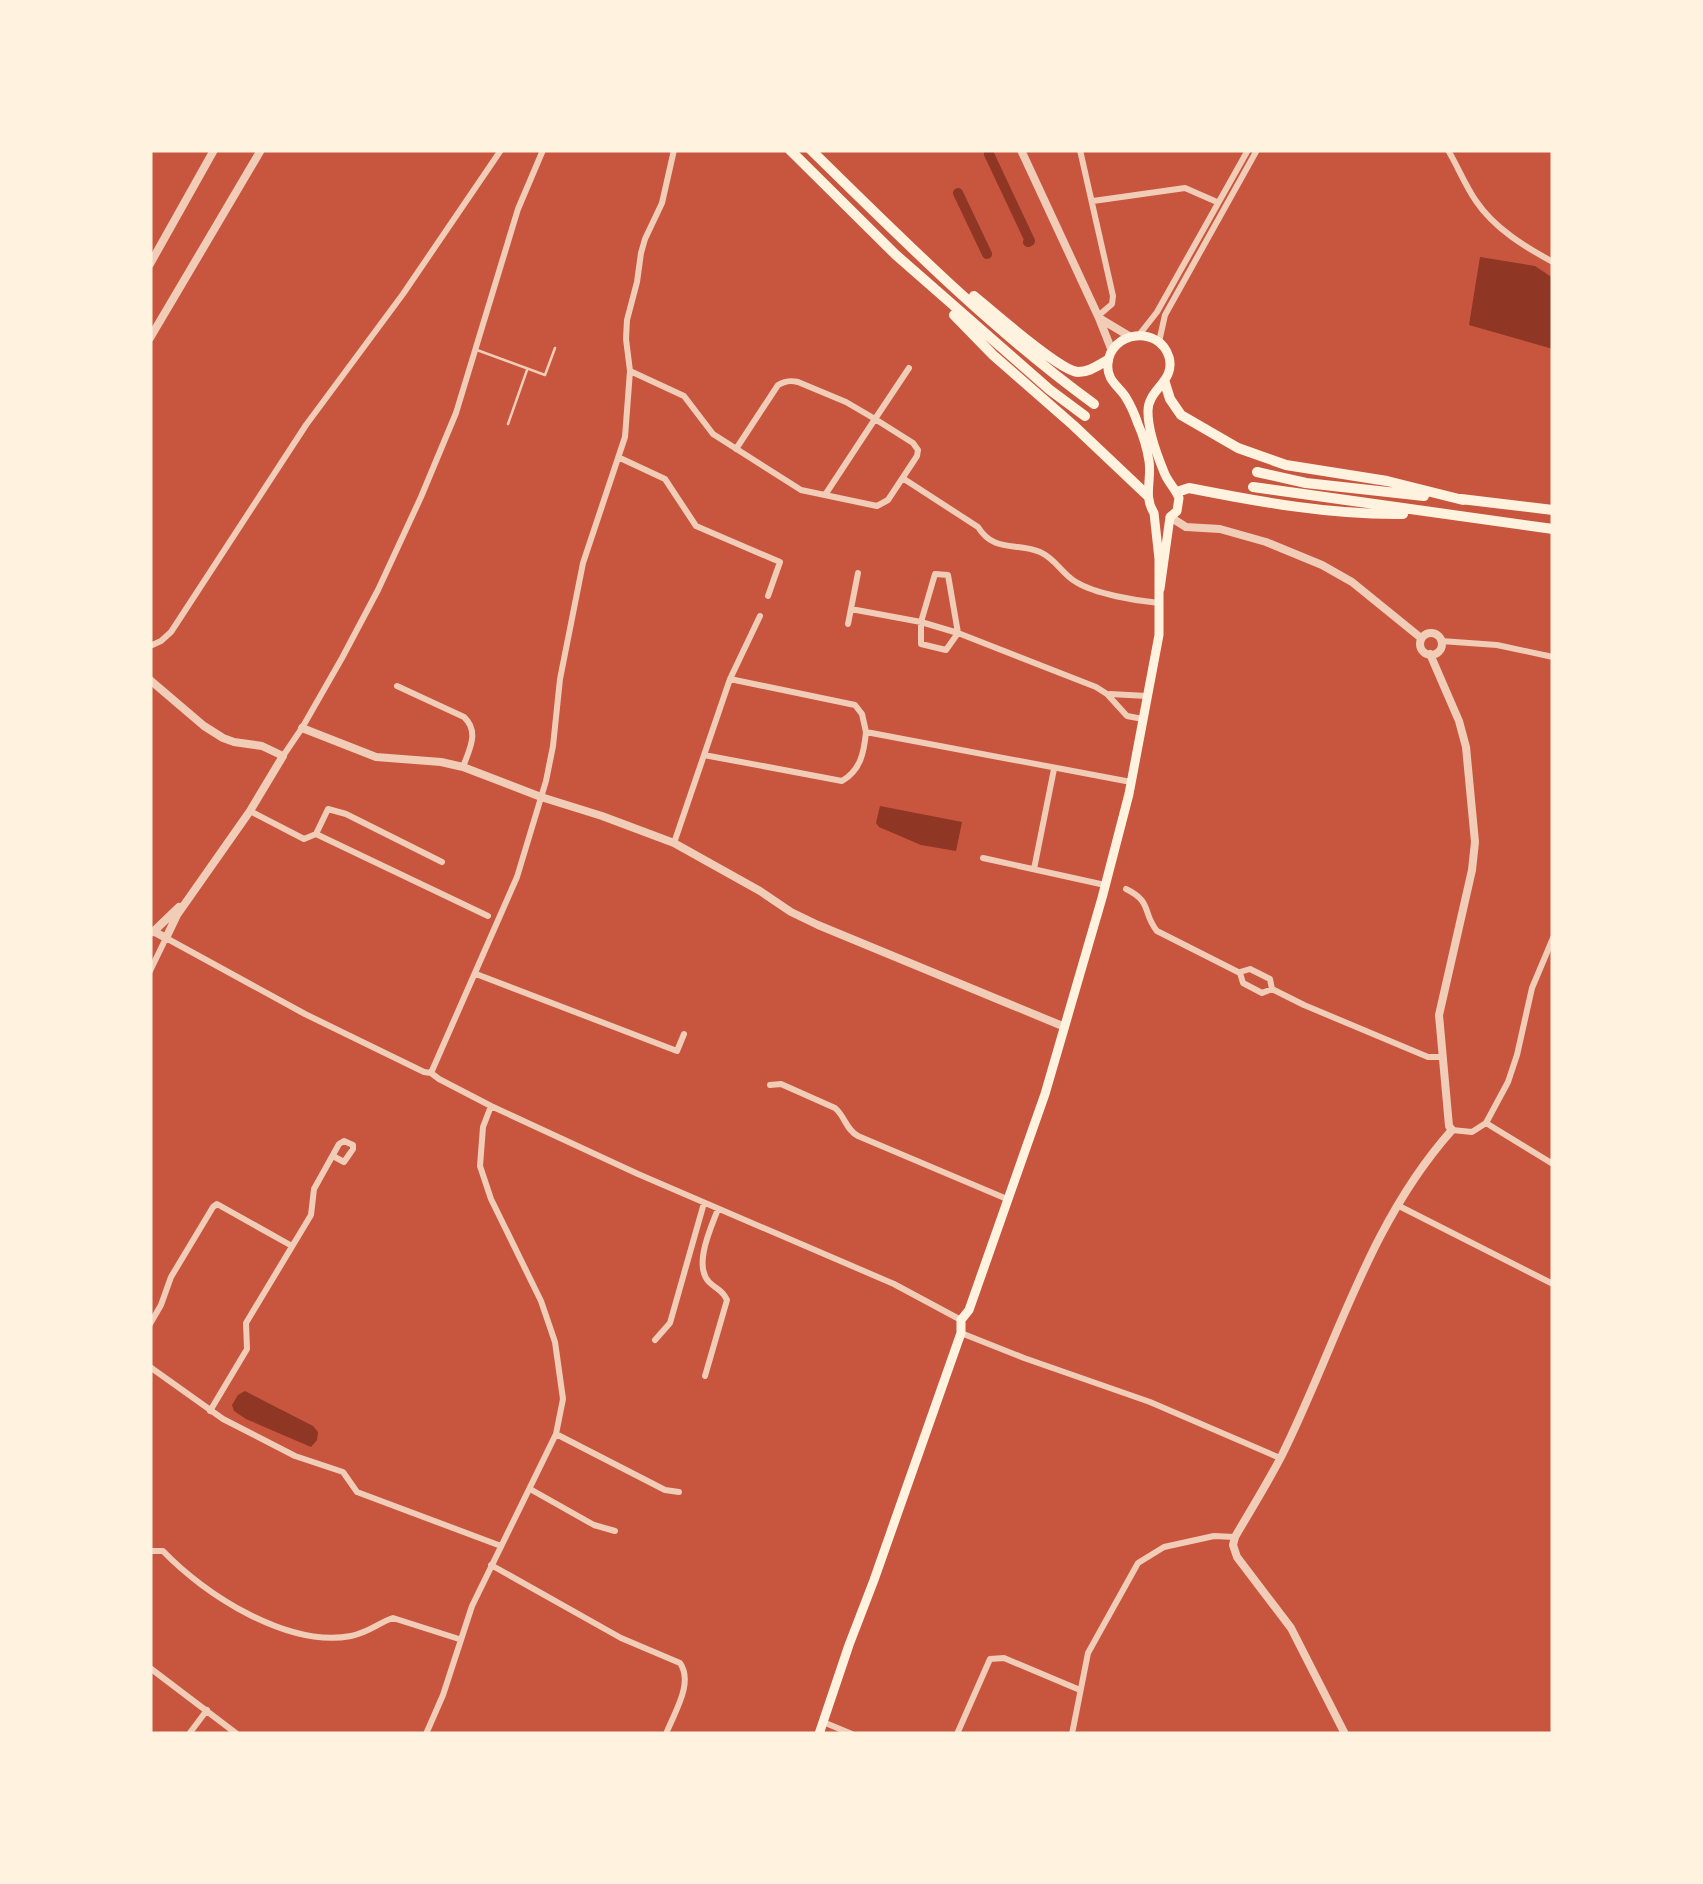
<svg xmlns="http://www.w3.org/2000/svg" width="1703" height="1884" viewBox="0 0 1703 1884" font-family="Ubuntu,sans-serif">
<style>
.water{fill:#8f3625}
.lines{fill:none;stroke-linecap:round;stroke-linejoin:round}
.canal{stroke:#8f3625;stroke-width:10}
.service{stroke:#f1ccb7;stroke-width:2.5}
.minor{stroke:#f1ccb7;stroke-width:6}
.tertiary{stroke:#f1ccb7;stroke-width:8}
.secondary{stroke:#fff3e0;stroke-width:9}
.primary{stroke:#fff3e0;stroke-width:10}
</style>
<rect width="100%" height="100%" fill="#c8553d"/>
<!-- water -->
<path class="water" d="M1480,257L1535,266L1553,278V349L1469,325Z
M880,806L962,822L956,851L921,845L879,827L876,823Z
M245,1391L313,1426L318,1432L317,1440L311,1447L246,1419L234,1411L232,1405L238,1395Z"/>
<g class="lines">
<!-- canal -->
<path class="canal" d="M989,154L1030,241L1028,242
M958,193L987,254"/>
<!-- service -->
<path class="service" d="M477,350L545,375L555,348
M508,424L527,370"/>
<!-- minor -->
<path class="minor" d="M1080,150L1113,296L1112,304L1098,316
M1448,150C1458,167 1465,185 1476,201C1494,228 1525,247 1553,262
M1093,201L1185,188L1217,202
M1139,335L1157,312L1248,150
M1159,342L1165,315L1257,150
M630,371L684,396L713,434L801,490L877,506L888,500L917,456L918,450L913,443L875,419L909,368
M736,449L778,385C785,381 790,380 798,382L846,402L875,419L825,495
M620,458L665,479L696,526L780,562L768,596
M904,479L978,527C994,553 1016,542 1040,552C1056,559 1062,574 1076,582C1095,594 1137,601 1159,603
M935,574L948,575L958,633L946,650L921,644V622Z
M851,609L921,622L958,633L1096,687L1107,694L1127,716L1143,719
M848,624L858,573
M1441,641L1497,645L1553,657
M150,646L161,641L171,632L306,425L403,294L501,150
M730,679L855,705L862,714L866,732
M397,686L464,717C480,732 469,750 463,767
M1110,694L1147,696
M704,755L842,781C861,770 864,752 866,732L1131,782
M283,756L302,728L342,658L378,590L421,497L456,413L518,209L543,150
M250,811L304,839L316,834L488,916
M316,834L328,809L346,814L442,862
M674,843L730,679L760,616
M983,858L1105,885
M1034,869L1054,769
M1126,889C1153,902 1142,913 1157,931L1240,973L1243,983L1262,993L1272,989L1304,1005L1428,1057H1442
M150,971L166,938L305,1014L424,1072L431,1073L439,1079L491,1106L638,1174L894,1284L961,1320
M1240,972L1250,969L1270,979L1272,989
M476,974L677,1051L684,1034
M431,1073L517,877L546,781L553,746L560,679L583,563L625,437L630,371L626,339L627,320L637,282L641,253L645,239L662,203L674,150
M770,1085L781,1084L835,1108C845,1116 846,1130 858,1136L1007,1199
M1486,1123L1553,1164
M1452,1130L1472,1132L1486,1123L1508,1082L1517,1055L1532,988L1553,938
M1399,1206L1553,1284
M150,1324L161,1305L171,1277L213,1207L217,1204L292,1246
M961,1333L1024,1358L1150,1402L1280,1458
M655,1340L670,1323L704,1203
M150,1367L223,1419L295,1456L343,1472L357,1492L501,1546
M705,1376L727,1300C722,1289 717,1290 709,1282C693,1265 711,1228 718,1209
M210,1411L247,1349L246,1323L311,1215L314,1189L339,1144L344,1141L353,1145V1149L344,1162L333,1156
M556,1434L665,1490L679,1492
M530,1489L594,1525L615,1531
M150,1551H163C205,1595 288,1648 351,1636C370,1632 378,1623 393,1618L459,1639
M491,1565L621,1638L680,1663C694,1683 674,1713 666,1734
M150,1668L237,1734
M823,1722L852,1734
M189,1734L207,1710
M426,1734L443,1695L472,1606L556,1434L563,1399L555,1342L541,1301L491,1199L480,1166L483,1127L491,1106
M957,1734L990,1659L1004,1658L1080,1690
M1072,1734L1088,1653L1138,1563L1164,1547L1214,1536L1235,1537"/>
<!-- tertiary -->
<path class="tertiary" d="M1021,150L1099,318L1112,351
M150,264L214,150
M1099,318L1129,336
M150,338L261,150
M1170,517L1186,527L1220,529L1266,542L1322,565L1352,582L1421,638
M1420 644a11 11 0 1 1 22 0a11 11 0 1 1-22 0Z
M150,680L204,726L223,738L234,742L262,746L283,756L250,811L177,915L166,938L153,931
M302,728L376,757L441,762L463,767L541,797L602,816L674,843L760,891L791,912L818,925L1065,1027
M153,932L179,907
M1345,1734L1291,1628L1237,1557L1233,1545L1235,1537C1250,1511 1267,1484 1281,1457C1336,1347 1368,1224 1452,1130L1449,1126L1439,1015L1472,870L1475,842L1466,747L1459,721L1430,654"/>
<!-- secondary -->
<path class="secondary" d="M819,1734L849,1645L874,1580L961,1333V1320L969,1310L1045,1094L1102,898L1129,794L1159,635V559L1154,513C1143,496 1152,480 1149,461C1147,449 1143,435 1138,424C1135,415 1130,404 1125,396C1117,385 1106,379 1108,363C1111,331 1159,325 1169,357C1176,382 1147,389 1148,412C1148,430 1157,455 1164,472C1167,481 1175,488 1179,498L1177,511L1170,517L1160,589"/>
<!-- primary -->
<path class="primary" d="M790,150L896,255L1050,390L1085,416
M811,150C901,238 991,329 1094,404
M974,296C992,311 1060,371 1078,372C1090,372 1098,365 1108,360
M954,315L993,355L1073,425L1147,495
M1165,383L1170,399L1181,415L1238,448L1286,465L1387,481L1463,500
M1257,472L1306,483L1424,496
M1253,487L1553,529
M1177,492L1189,488C1260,502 1331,515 1403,514
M1461,499L1553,510"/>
</g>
<!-- border -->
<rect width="1703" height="1884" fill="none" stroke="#fff3e0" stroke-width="305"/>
</svg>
